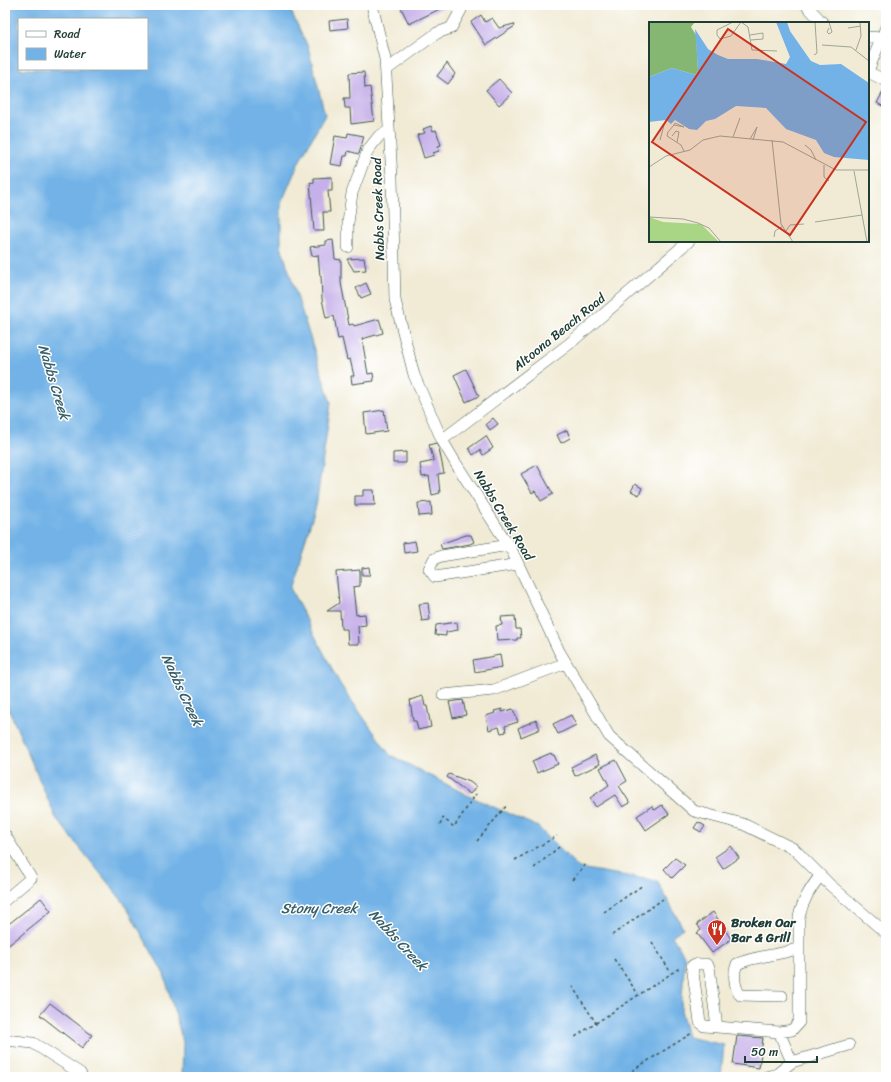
<svg xmlns="http://www.w3.org/2000/svg" width="891" height="1082" viewBox="0 0 891 1082" font-family="Sriracha,sans-serif">
<style>
.water{fill:#72b2e6;stroke:#48788d;fill-rule:evenodd}
.building{fill:#c6b0e9}
.lines{fill:none;stroke-linecap:round;stroke-linejoin:round}
.minor-casing{stroke:#3e574c;stroke-width:12}
.path{stroke:#3e574c;stroke-width:1.5;stroke-dasharray:3 3;stroke-linecap:butt}
.minor{stroke:#fff;stroke-width:11}
.labels{text-anchor:middle;dominant-baseline:central;stroke-width:3;stroke-linejoin:round;paint-order:stroke}
.street-label{font-size:13px;fill:#1f3d34;stroke:#fff}
.poi-label{font-size:13px;font-weight:bold;fill:#1f3d34;stroke:#fff;text-anchor:start}
.water-label{font-size:14px;font-style:italic;fill:#386069;stroke:#fff}
.inset-road{fill:none;stroke:#9da595;stroke-width:1}
.view{fill:#c8321e;fill-opacity:0.15;stroke:#c8321e;stroke-width:2}
.inset-edge{fill:none;stroke:#1f3d34;stroke-width:2}
</style>
<rect width="100%" height="100%" fill="#fff"/>
<filter id="ink" filterUnits="userSpaceOnUse"><feTurbulence type="fractalNoise" baseFrequency=".025" numOctaves="2"/><feDisplacementMap in="SourceGraphic" scale="8" xChannelSelector="R" yChannelSelector="G"/><feConvolveMatrix kernelMatrix="1 2 1 2 8 2 1 2 1" color-interpolation-filters="sRGB"/></filter>
<filter id="wash" filterUnits="userSpaceOnUse"><feTurbulence type="fractalNoise" baseFrequency=".012" numOctaves="4" result="noise"/><feDisplacementMap in="SourceGraphic" scale="16" xChannelSelector="R" yChannelSelector="G"/><feGaussianBlur stdDeviation="0.9" result="paint"/><feColorMatrix in="noise" values="0 0 0 0 0 0 0 0 0 0 0 0 0 0 0 0 0 1.4 0 .05"/><feComposite in="paint" operator="in"/></filter>
<g filter="url(#wash)">
<rect width="100%" height="100%" fill="#f1ebd5"/>
<!-- water -->
<path class="water" d="M5,5H288L308,47L325,115L299,162L281,204V246L331,403L316,506L290,588L340,684L390,755L467,795L538,827L579,868L657,881L683,928L672,936L685,957L681,1010L688,1037L724,1045L721,1077H182L183,1042L164,974L124,903L56,818L5,701ZM19,19H147V69H19Z"/>
<g id="blocks">
<!-- building -->
<path class="building" d="M407,5H448L409,24L401,8Z
M481,15L485,22L492,18L499,28L514,24L515,26L486,45L471,22Z
M347,19L348,28L330,30L329,21Z
M447,63L455,74L448,84L437,76Z
M364,72L365,88L370,87L374,121L351,124L350,108H345L344,98H350L349,73Z
M499,79L512,93L499,105L486,90Z
M885,88H886V108L877,103Z
M431,126L433,131L436,130L441,145L438,146L439,151L433,153L434,155L424,158L417,135L425,133L423,129Z
M348,133L364,136L359,154L348,151L347,156H344L342,166L330,164L335,136L347,138Z
M332,177V191H328L330,212H323L324,231H314L310,182L314,183V178Z
M333,240L335,259L341,260V283L349,325L353,324L354,326L379,319L381,325L383,333L362,339L368,374L373,373L374,381L352,384L351,376H354L350,359L347,360L342,338L338,339L334,316L326,318L322,299L321,276H320L318,255L312,256L310,247L326,245V241Z
M364,258L366,270L354,271L347,259Z
M366,283L371,294L361,298L356,288Z
M466,369L479,396L466,402L454,375Z
M384,410L387,431L366,434L364,413Z
M493,418L498,424L490,430L486,424Z
M567,430L570,438L561,443L557,435Z
M486,436L493,448L483,455L480,450L473,455L469,448Z
M436,443L439,449L444,473L438,474L440,493L432,495L429,476L422,477L420,464L434,461L429,445Z
M406,452V463H393V453Z
M537,465L553,494L541,501L535,491L532,493L521,474Z
M635,484L642,488L639,495L631,491Z
M363,490H374L375,505H355V496H363Z
M431,502L432,515L419,516L418,503Z
M466,535H471L474,542L470,544L442,549L440,544Z
M415,541L417,551L404,553L403,543Z
M369,567L370,575H362V568Z
M360,570V586L353,587L356,615L365,614L366,625L358,626L359,644H348L347,629H341L340,611H327L339,603L336,572Z
M428,603L430,620L422,621L419,604Z
M515,616L516,629H520L521,638H517V640L497,641L496,626L502,625L501,617Z
M457,622L458,630L446,632V636L435,635L436,625Z
M500,655L502,667L475,672L473,660Z
M423,696L425,706H427L431,727L418,730L416,721H413L410,700Z
M463,700L466,715L453,718L449,702Z
M502,709V712L513,709L518,722L505,726L506,732L501,733L499,727L489,730L486,716L495,713L494,711Z
M571,715L576,725L558,734L553,724Z
M536,720L540,729L521,737L518,728Z
M551,753L552,755H554L558,764L537,773L532,761Z
M595,755L600,764L575,776L571,767Z
M616,760L627,781L619,786L630,803L623,807L615,795L596,807L590,798L609,785L600,768Z
M449,774L470,782L476,787L470,794L447,777Z
M662,805L669,814L646,830L637,816L652,806L655,810Z
M698,822L705,826L701,832L694,828Z
M731,846L739,858L723,869L715,857Z
M675,858L685,865L672,878L664,869Z
M41,898L51,911L5,948V927Z
M713,912L731,939L712,953L697,933L701,930L697,924Z
M50,1003L92,1035L82,1048L40,1015Z
M737,1036L763,1038L759,1068L733,1064Z"/>
</g>
</g>
<g filter="url(#ink)">
<use href="#blocks" fill-opacity="0" stroke="#3e574c" stroke-width="1"/>
<g class="lines">
<!-- minor casing -->
<g class="minor-casing">
<path id="minor" d="M372,5L385,59L392,178L395,300L414,375L442,440L455,462L512,551L559,651L609,736L694,811L743,824L794,849L830,885L886,933
M806,5L823,23
M868,37L882,38
M386,70L437,33L451,28L461,10V5
M868,71L886,27
M868,72L886,81
M348,247V223L352,193L368,150L379,136L389,131
M442,440L569,344L689,241
M509,545L441,556L434,559L429,569L435,577L518,564
M443,695L494,690L566,663
M5,835L31,878L5,900
M782,996L740,995C734,986 733,973 737,964C756,955 779,956 799,948
M717,1027L709,967L706,964H695L692,966L700,1022L704,1026L717,1027L779,1032L792,1030L799,1022V917C803,900 810,889 820,876
M779,1032L792,1062
M5,1040L33,1043L80,1073L82,1077
M766,1077L777,1074L792,1062L849,1045"/>
</g>
<!-- path -->
<path class="path" d="M440,825L443,818L454,827L476,794
M477,841L507,805
M515,860L557,836
M534,868L559,847
M572,880L585,865
M604,912L643,885
M612,935L663,899
M652,942L671,973
M614,959L638,994
M572,986L596,1023L575,1037
M596,1023L681,967
M622,1077L692,1033"/>
<!-- minor -->
<use href="#minor" class="minor"/>
</g>
</g>
<!-- icons -->
<defs>
<g id="restaurant-pin" transform="scale(1)"><path d="M0 17L-7.5 6A9.5 9.5 0 1 1 7.5 6Z" fill="#c8321e" stroke="#fff"/><path d="M-5-6h1v4h1v-4h1v4h1v-4h1v5L-1.5 .5V6h-2V.5L-5-1ZM5-6V6H3V1.5H1.5Q1.5-4 5-6Z" fill="#fff"/></g>
</defs>
<g fill-rule="evenodd">
<use href="#restaurant-pin" x="717" y="929"/>
</g>
<g class="labels">
<!-- street labels -->
<g class="street-label">
<text transform="translate(378 209) rotate(-92)">Nabbs Creek Road</text>
<text transform="translate(559 332) rotate(-39)">Altoona Beach Road</text>
<text transform="translate(504 515) rotate(59)">Nabbs Creek Road</text>
</g>
<!-- poi labels -->
<g class="poi-label">
<text x="731" y="922">Broken Oar<tspan x="731" dy="15">Bar &amp; Grill</tspan></text>
</g>
<!-- water labels -->
<g class="water-label">
<text transform="translate(54 382) rotate(73)">Nabbs Creek</text>
<text transform="translate(182 690) rotate(65)">Nabbs Creek</text>
<text x="319" y="908">Stony Creek</text>
<text transform="translate(398 940) rotate(47)">Nabbs Creek</text>
</g>
</g>
<!-- overview -->
<g transform="translate(649 22)">
<rect width="220" height="220" fill="#f1ebd5"/>
<path d="M0,195L14,200L52,202L70,220H0Z" fill="#a8d684"/>
<path d="M0,0H46L42,5L47,13L49,48L47,53L23,46L0,55Z" fill="#86b772"/>
<path d="M127,0H138L141,9L162,39L171,43L192,42L220,61V138L185,135L175,131L167,118L137,107L117,86L87,84L66,97L57,99L48,108L40,107L26,98L22,102L17,98L0,100V55L23,46L47,53L49,48L46,7L59,27L69,33L79,37H108L137,42L141,35Z" fill="#72b2e6"/>
<path class="inset-road" d="M84,0L68,8V13L71,17L82,14L92,0M92,0L99,5L103,28L128,29M152,0H166M180,0L183,10L180,12L178,10L180,6M199,6L212,4M101,13L114,11V17L102,18M173,23L202,25L220,39M207,28L212,14L211,0M165,33L168,31L166,0M25,103L35,105L26,101L25,103L19,110L18,114L32,123L35,129M23,114L27,109L30,110L28,120M84,115L91,96M101,117L108,105L104,118M11,118L15,103M123,118L132,202L144,220M156,123L162,128L167,138M175,143V155L180,159M0,145L17,134L41,128L54,118L71,114L134,120L187,148H220M205,149L218,220M0,195L34,197L49,201L60,206L72,220M166,200L213,193M137,209L141,203L155,202M125,215L126,209L134,204"/>
<path class="view" d="M79,7L217,100L141,213L3,120Z"/>
<rect width="220" height="220" class="inset-edge"/>
</g>
<!-- margin -->
<rect width="891" height="1082" fill="none" stroke="#fff" stroke-width="20"/>
<!-- legend -->
<rect x="18" y="18" width="130" height="52" fill="#ffffff" stroke="#a5b1ae"/>
<rect x="26" y="31" width="20" height="6" fill="#ffffff" stroke="#a5b1ae"/>
<text x="54" y="38" font-size="12" fill="#1f3d34">Road</text>
<rect x="26" y="48" width="20" height="12" fill="#72b2e6" stroke="#a5b1ae"/>
<text x="54" y="58" font-size="12" fill="#1f3d34">Water</text>
<!-- scale -->
<path d="M745 1056v6h72v-6" fill="none" stroke="#1f3d34" stroke-width="2"/>
<text x="751" y="1056" font-size="12" fill="#1f3d34" stroke="#ffffff" stroke-width="3" paint-order="stroke">50 m</text>
</svg>
